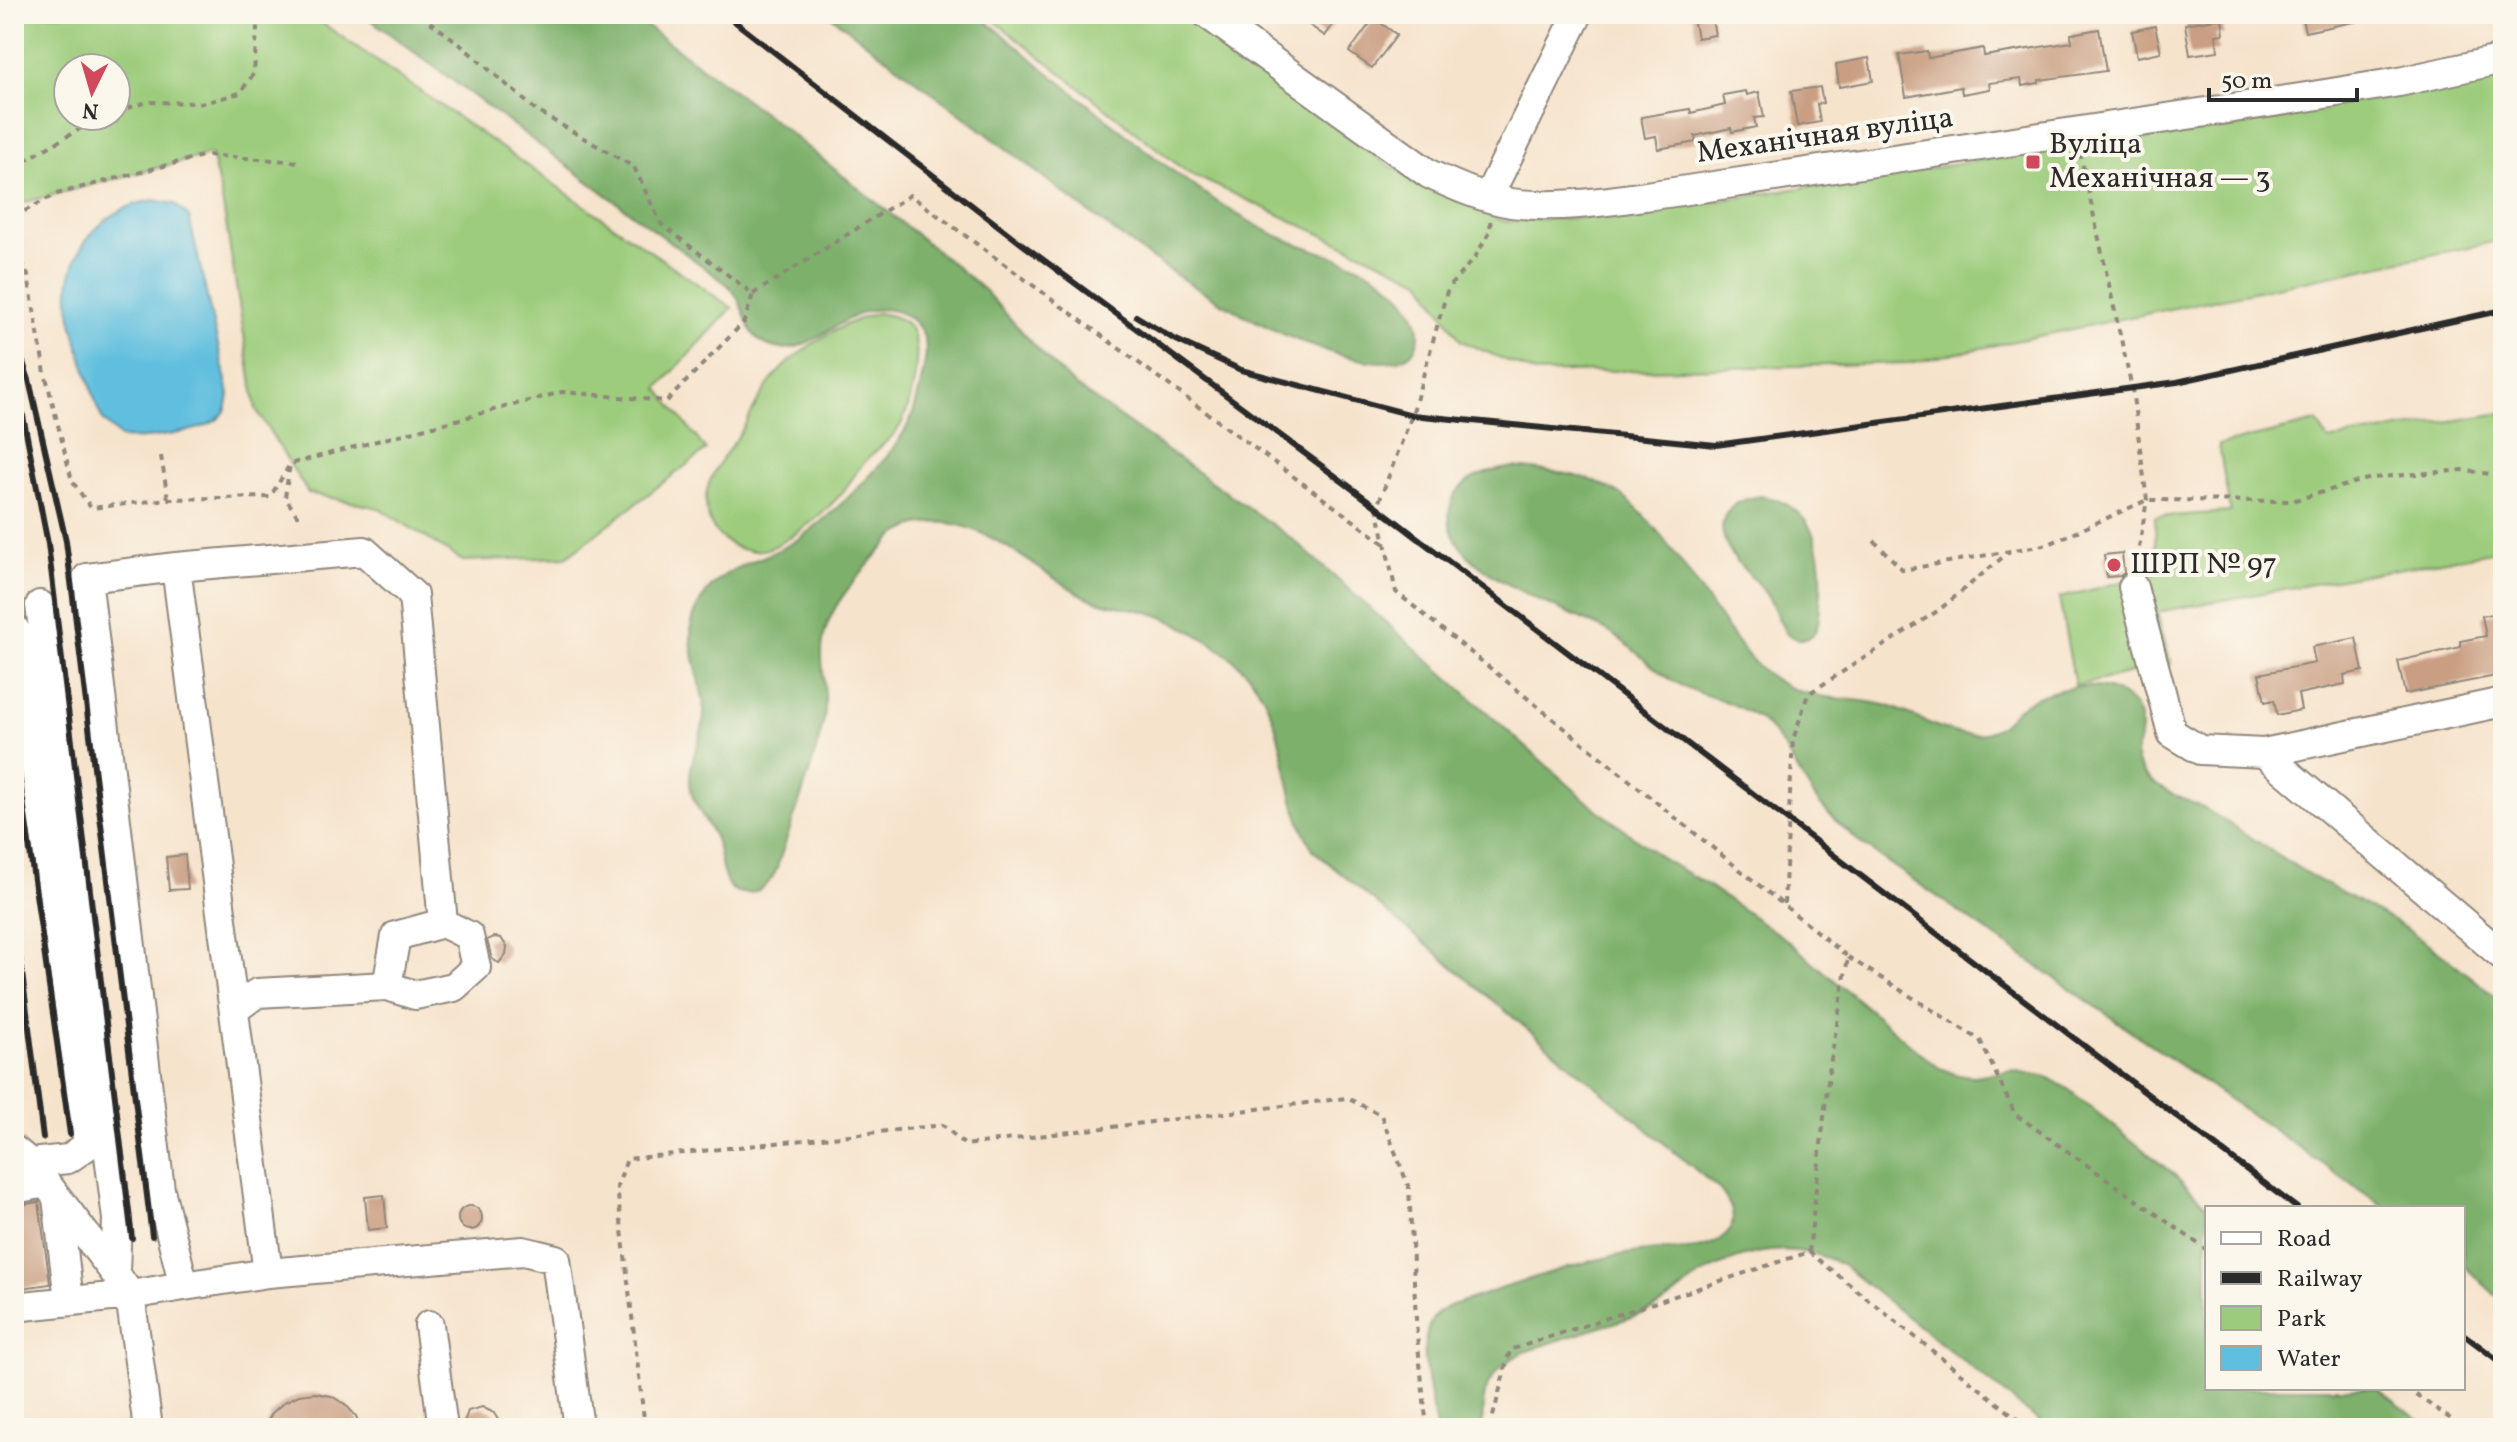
<svg xmlns="http://www.w3.org/2000/svg" width="2517" height="1442" viewBox="0 0 2517 1442" font-family="Vollkorn,serif">
<style>
.green{fill:#9ccc7b;stroke:#647c53;stroke-width:2;fill-rule:evenodd}
.forest{fill:#7db06b;stroke:#546e4b;stroke-width:2}
.water{fill:#60bfde;stroke:#467584;stroke-width:2}
.building{fill:#c99e82}
.lines{fill:none;stroke-linecap:round;stroke-linejoin:round}
.minor-casing{stroke:#90877c;stroke-width:32}
.path{stroke:#90877c;stroke-width:4;stroke-dasharray:6 6;stroke-linecap:butt}
.minor{stroke:#fff;stroke-width:28}
.rail{stroke:#2b2b2b;stroke-width:6}
.poi-dot{fill:#d1495b;stroke:#fbf7ec;stroke-width:3}
.labels{text-anchor:middle;dominant-baseline:central;stroke-width:8;stroke-linejoin:round;paint-order:stroke}
.street-label{font-size:30px;fill:#2b2b2b;stroke:#fbf7ec}
.poi-label{font-size:30px;fill:#2b2b2b;stroke:#fbf7ec;text-anchor:start}
</style>
<rect width="100%" height="100%" fill="#fbf7ec"/>
<filter id="ink" filterUnits="userSpaceOnUse"><feTurbulence type="fractalNoise" baseFrequency=".0125" numOctaves="2"/><feDisplacementMap in="SourceGraphic" scale="16" xChannelSelector="R" yChannelSelector="G"/><feConvolveMatrix kernelMatrix="1 2 1 2 8 2 1 2 1" color-interpolation-filters="sRGB"/></filter>
<filter id="wash" filterUnits="userSpaceOnUse"><feTurbulence type="fractalNoise" baseFrequency=".006" numOctaves="4" result="noise"/><feDisplacementMap in="SourceGraphic" scale="32" xChannelSelector="R" yChannelSelector="G"/><feGaussianBlur stdDeviation="1.8" result="paint"/><feColorMatrix in="noise" values="0 0 0 0 0 0 0 0 0 0 0 0 0 0 0 0 0 1.4 0 .05"/><feComposite in="paint" operator="in"/></filter>
<g filter="url(#wash)">
<rect width="100%" height="100%" fill="#f6e3cc"/>
<!-- green -->
<path class="green" d="M14,14H309L732,308L658,388L706,450L566,557L463,561L379,508L308,493L256,409L222,199L211,154L22,203L14,197ZM68,68H116V116H68Z
M986,14H1184L1388,165L1502,221L1616,216L2259,118L2503,72V240L1909,363L1535,373L1461,341L1421,280L1188,173Z
M877,313C889,315 902,317 910,327C924,346 912,406 900,426C891,441 873,451 862,465C854,474 849,485 841,494C824,513 800,532 779,544C741,565 698,533 707,491C712,470 725,455 737,438C749,420 757,399 771,381C794,351 841,323 877,313Z
M2503,413V550L2157,612L2171,664L2075,686L2059,598L2156,573L2155,517L2230,512L2219,445L2317,422L2328,440Z"/>
<!-- forest -->
<path class="forest" d="M363,14H630L767,115L947,259L984,290L1046,358L1074,385L1291,538L1590,804L1663,859L1706,884L1788,941L1937,1067L1958,1075L1975,1076L2012,1070L2047,1077L2068,1089L2176,1176L2209,1208H2207V1388H2377L2429,1428H2048L1842,1265C1794,1240 1746,1249 1700,1276C1683,1286 1669,1303 1649,1311C1607,1327 1562,1337 1520,1354C1488,1372 1480,1392 1483,1428H1436C1431,1400 1416,1345 1432,1320C1436,1312 1444,1309 1452,1305C1516,1285 1582,1257 1649,1251C1674,1248 1708,1254 1726,1234C1740,1220 1730,1203 1720,1190L1314,851C1282,801 1290,736 1257,686C1236,654 1184,623 1148,612C1128,607 1108,606 1089,598C1030,572 962,489 893,537C866,569 824,605 822,650C821,676 829,696 823,723C812,773 791,822 776,871C770,882 763,891 750,893C717,897 724,858 715,839C708,822 695,809 691,790C685,764 704,740 704,714C705,681 682,645 695,613C715,562 761,565 800,538C832,515 886,465 905,430C915,414 919,392 923,373C925,362 928,348 924,337C921,328 913,319 905,315C851,287 811,369 765,344C743,333 748,305 728,285Z
M828,14C851,14 965,10 977,16C999,28 1024,53 1044,69C1116,125 1187,190 1269,232C1310,253 1362,258 1397,291C1408,301 1420,319 1419,334C1415,394 1295,340 1268,327C1166,279 1077,202 987,134C934,94 881,54 828,14Z
M1513,467C1547,471 1586,473 1615,491C1657,518 1696,586 1725,626C1744,652 1762,677 1793,689C1822,701 1855,697 1885,705C1918,714 1956,745 1991,731C2004,726 2010,715 2020,707C2041,691 2077,684 2103,688C2128,692 2145,710 2140,735C2139,746 2133,755 2138,765C2142,774 2152,782 2160,787C2173,796 2190,801 2205,809C2237,827 2268,850 2300,869C2337,892 2377,909 2414,934C2445,954 2474,980 2503,1002V1302L2463,1265V1208H2386L1863,845C1848,832 1832,819 1819,803C1798,776 1786,741 1759,719C1734,700 1701,697 1675,682C1650,668 1632,645 1607,631C1565,607 1428,569 1452,501C1462,476 1490,471 1513,467Z
M1763,496C1817,507 1825,554 1820,602C1819,613 1820,630 1810,637C1802,642 1794,638 1787,634C1777,620 1774,603 1763,590C1753,577 1738,566 1730,551C1711,519 1730,499 1763,496Z"/>
<!-- water -->
<path class="water" d="M154,200L175,204L189,217L229,394C228,402 227,411 220,417C204,433 143,440 121,438L103,420L97,407C89,377 77,347 71,317C59,260 97,208 154,200Z"/>
<g id="blocks">
<!-- building -->
<path class="building" d="M1294,14H1340L1325,36Z
M1692,14H1711L1715,35L1697,38Z
M2301,14H2357L2358,21L2305,32Z
M1374,18L1397,35L1372,68L1349,52Z
M2222,18L2224,34L2216,35L2218,51L2190,55L2185,24Z
M2155,26L2161,52L2137,57L2132,31Z
M2099,29L2106,71L2039,80V83L2022,86L2021,79L1989,83L1990,89L1962,94L1961,87L1906,97L1899,55L1927,51L1928,58L1983,48L1984,56L2072,42L2071,34Z
M1869,58L1873,81L1839,87L1836,64Z
M1820,87L1823,103L1817,104L1820,122L1797,126L1791,91Z
M1746,91L1747,95L1759,92L1764,117L1754,118L1756,127L1732,132L1731,128L1695,136L1696,142L1658,149L1656,136L1645,138L1641,117L1690,109L1691,113L1725,105L1723,95Z
M2122,553L2124,573L2120,576L2107,577L2104,555Z
M2503,612V661L2499,662L2501,675L2405,694L2398,661L2461,647L2460,641L2486,636L2482,616Z
M2356,638L2363,671L2344,675L2345,684L2298,694L2301,710L2277,715L2274,700L2265,702L2259,674L2315,663L2312,647Z
M185,855L188,889L169,890L166,857Z
M494,937L501,938L507,947L506,954L499,963L492,959L487,940Z
M384,1195L387,1228L368,1230L365,1197Z
M39,1202L50,1284L14,1289V1206Z
M458 1218a12 12 0 1 1 24 0a12 12 0 1 1-24 0Z
M315,1393L331,1396L345,1404L356,1416L361,1428H264L272,1413L284,1402L299,1395Z
M482,1407L494,1413L503,1428H462L468,1411Z"/>
</g>
</g>
<g filter="url(#ink)">
<use href="#blocks" fill-opacity="0" stroke="#90877c" stroke-width="2"/>
<g class="lines">
<!-- minor casing -->
<g class="minor-casing">
<path id="minor" d="M1207,14L1429,174C1455,186 1482,198 1511,203C1565,210 1620,199 1674,192L2300,98L2399,82L2503,59
M1488,197L1578,14
M176,567L268,1273L184,1286L160,1190L87,578Z
M176,567L364,551L413,595L443,923L469,936L476,967L454,987L415,995L387,986L257,993L234,1010
M2133,587L2172,733L2200,750L2264,753L2503,702
M14,628L19,637L28,712
M14,714L28,712L88,1145L68,1159L30,1163L14,1150
M2264,753L2503,956
M387,986L396,936L443,923
M14,1189L46,1183L115,1273
M57,1198L69,1301
M268,1273L523,1251L556,1259L579,1428
M14,1307L130,1295L115,1273L117,1219L40,605
M429,1325L443,1428
M148,1428L130,1295L184,1286"/>
</g>
<!-- path -->
<path class="path" d="M116,112L147,102L204,103L240,93L254,73L258,14
M2080,153L2132,389L2147,500L2136,565
M14,167L102,116
M14,217L56,194L206,155L300,162
M1490,221L1491,230L1475,257L1448,288L1412,415L1377,507L1396,592L1848,957L1829,1072L1809,1252
M14,252L27,270L45,373L72,481L91,508L168,499L270,497L289,466
M753,294L910,195L1384,543
M161,456L168,499
M298,517L285,497L290,464L562,392L667,401L744,322L753,294L661,224L634,167L537,111L456,41L419,14
M1874,541L1903,570L2049,544L2147,500L2292,501L2371,478L2463,470L2503,476
M1784,904L1793,740L1808,694L1939,610L2009,552
M1848,957L1980,1040L2015,1114L2207,1250
M1809,1252L2029,1428
M2406,1388L2464,1428
M645,1428L617,1187L627,1159L943,1125L965,1145L1347,1098L1381,1115L1409,1188L1417,1336L1427,1428
M1490,1428L1510,1350L1809,1252"/>
<!-- minor -->
<use href="#minor" class="minor"/>
<!-- rail -->
<path class="rail" d="M725,14L1022,244L1377,507L2297,1208
M1136,316L1172,338L1241,370L1412,415L1716,445L2177,382L2503,310
M14,336L29,380L66,541L152,1236
M14,370L48,544L132,1238
M14,767L23,802L70,1134
M14,910L43,1138
M2463,1334L2503,1364"/>
</g>
</g>
<!-- markers -->
<g class="poi-dot">
<rect x="2025" y="154" width="16" height="16" rx="4"/>
<circle cx="2114" cy="565" r="8"/>
</g>
<g class="labels">
<!-- street labels -->
<g class="street-label">
<text transform="translate(1825 136) rotate(-8)">Механічная вуліца</text>
</g>
<!-- poi labels -->
<g class="poi-label">
<text x="2049" y="145">Вуліца<tspan x="2049" dy="34">Механічная — 3</tspan></text>
<text x="2130" y="565">ШРП № 97</text>
</g>
</g>
<!-- margin -->
<rect width="2517" height="1442" fill="none" stroke="#fbf7ec" stroke-width="48"/>
<!-- legend -->
<rect x="2205" y="1206" width="260" height="184" fill="#fbf7ec" stroke="#a8a59f" stroke-width="2"/>
<rect x="2221" y="1232" width="40" height="12" fill="#ffffff" stroke="#a8a59f" stroke-width="2"/>
<text x="2277" y="1246" font-size="24" fill="#2b2b2b">Road</text>
<rect x="2221" y="1272" width="40" height="12" fill="#2b2b2b" stroke="#a8a59f" stroke-width="2"/>
<text x="2277" y="1286" font-size="24" fill="#2b2b2b">Railway</text>
<rect x="2221" y="1306" width="40" height="24" fill="#9ccc7b" stroke="#a8a59f" stroke-width="2"/>
<text x="2277" y="1326" font-size="24" fill="#2b2b2b">Park</text>
<rect x="2221" y="1346" width="40" height="24" fill="#60bfde" stroke="#a8a59f" stroke-width="2"/>
<text x="2277" y="1366" font-size="24" fill="#2b2b2b">Water</text>
<!-- north arrow -->
<g transform="translate(92 92) rotate(185)"><circle r="38" fill="#fbf7ec" stroke="#a8a59f" stroke-width="2"/>
<path d="M0-6L14 30L0 20L-14 30Z" fill="#d1495b"/>
<text y="-12" font-size="22" font-weight="bold" text-anchor="middle" fill="#2b2b2b">N</text>
</g>
<!-- scale -->
<path d="M2209 88v12h148v-12" fill="none" stroke="#2b2b2b" stroke-width="4"/>
<text x="2221" y="88" font-size="24" fill="#2b2b2b" stroke="#fbf7ec" stroke-width="6" paint-order="stroke">50 m</text>
</svg>
